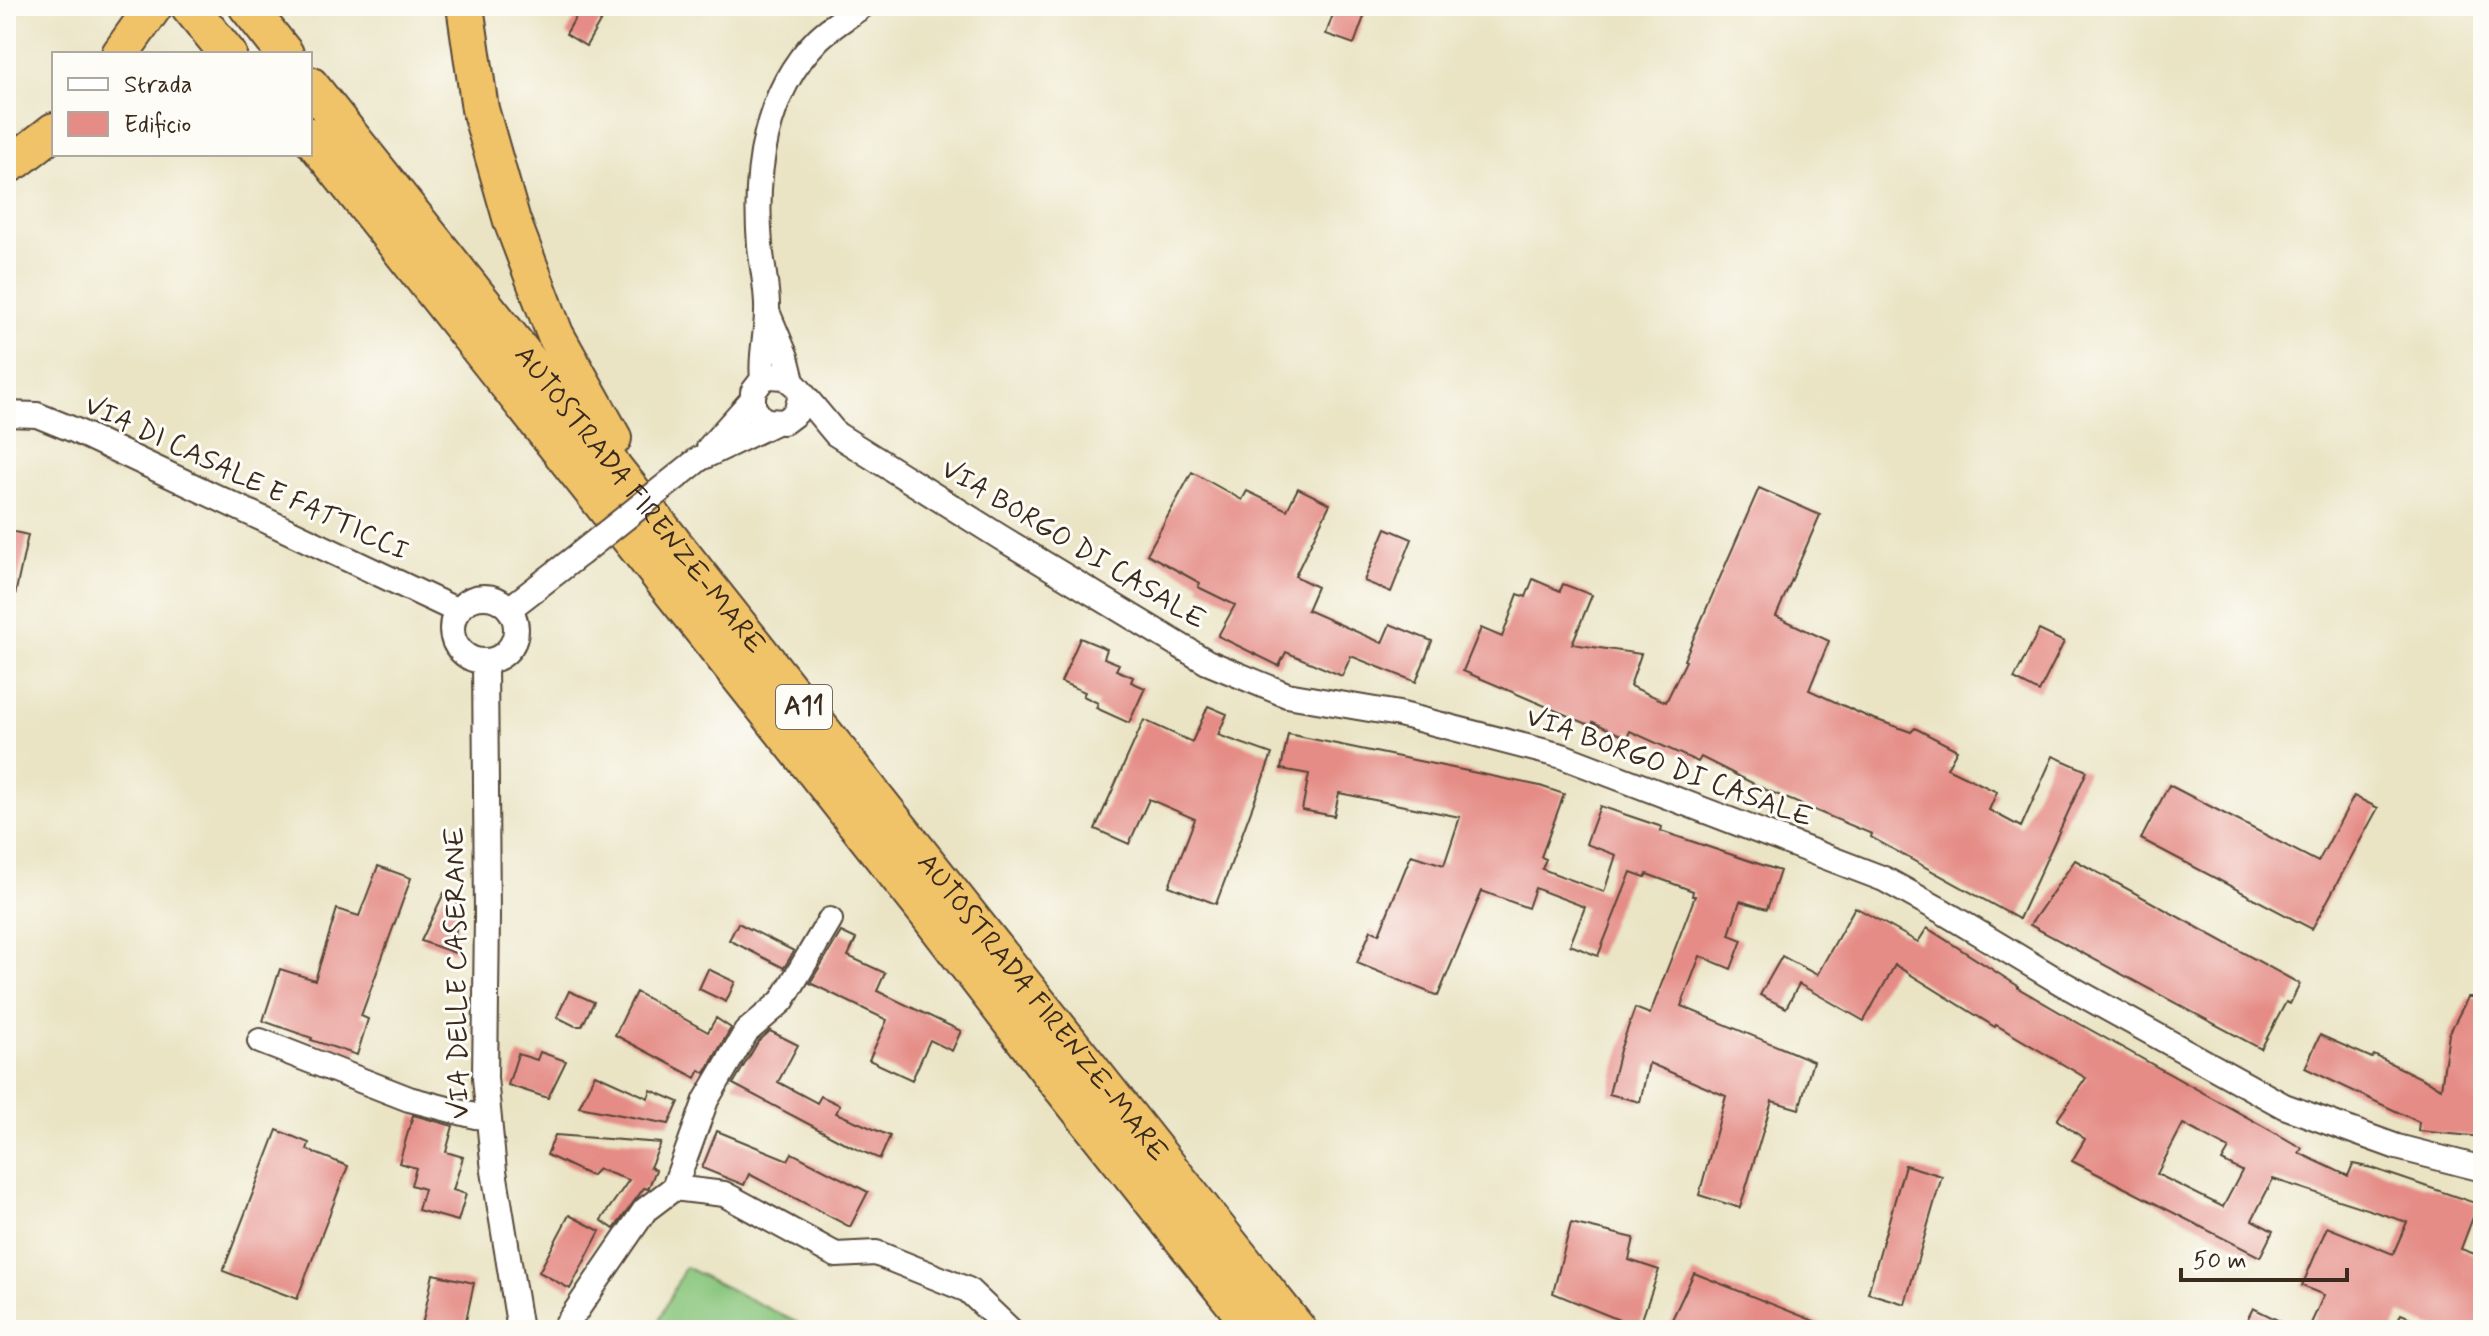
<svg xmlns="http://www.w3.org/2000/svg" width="2489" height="1336" viewBox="0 0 2489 1336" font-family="Mynerve,sans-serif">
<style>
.green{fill:#88c57b;stroke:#62784c;stroke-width:2}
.building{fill:#e58c86;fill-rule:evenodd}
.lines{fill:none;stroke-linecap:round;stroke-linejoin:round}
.minor-casing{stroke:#554637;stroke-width:28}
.highway-casing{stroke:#554637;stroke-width:40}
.minor{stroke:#fff;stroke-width:24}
.highway{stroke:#f1c369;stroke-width:36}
.minor-bridge-casing{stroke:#554637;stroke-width:28;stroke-linecap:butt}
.minor-bridge{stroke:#fff;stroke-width:24}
.labels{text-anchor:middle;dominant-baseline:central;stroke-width:6;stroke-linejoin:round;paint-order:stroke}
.shield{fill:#fdfcf7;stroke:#75695f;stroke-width:2}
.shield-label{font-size:26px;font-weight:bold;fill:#3b2a1e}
.street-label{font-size:28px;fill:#3b2a1e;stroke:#fdfcf7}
</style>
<rect width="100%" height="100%" fill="#fdfcf7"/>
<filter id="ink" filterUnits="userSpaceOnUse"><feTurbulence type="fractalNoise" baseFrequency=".0125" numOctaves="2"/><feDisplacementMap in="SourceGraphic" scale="16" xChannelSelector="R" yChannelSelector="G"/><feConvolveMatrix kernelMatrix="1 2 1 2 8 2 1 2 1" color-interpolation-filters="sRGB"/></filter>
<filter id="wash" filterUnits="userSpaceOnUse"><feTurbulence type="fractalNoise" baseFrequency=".006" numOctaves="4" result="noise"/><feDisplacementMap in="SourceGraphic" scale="32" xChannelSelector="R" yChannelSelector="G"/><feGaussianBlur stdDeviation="1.8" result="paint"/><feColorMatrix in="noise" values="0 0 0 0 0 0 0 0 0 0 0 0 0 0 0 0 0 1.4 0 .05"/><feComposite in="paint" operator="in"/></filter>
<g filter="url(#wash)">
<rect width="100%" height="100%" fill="#eae4c5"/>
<!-- green -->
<path class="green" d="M685,1267L812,1330H654Z"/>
<g id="blocks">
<!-- building -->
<path class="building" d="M582,6H609L586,46L566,34Z
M1336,6H1368L1354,44L1326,34Z
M1192,472L1242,500L1247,491L1287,510L1298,488L1330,504L1295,576L1317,587L1307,610L1382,643L1390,624L1432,641L1416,682L1351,656L1342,676L1286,652L1279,666L1218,636L1235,605L1198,587L1200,583L1147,554Z
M1759,488L1820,515L1776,616L1829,641L1809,690L1866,716L1911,732L1915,728L1957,750L1947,768L1997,792L1989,810L2021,827L2053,756L2087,771L2019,919L1871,837L1872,834L1764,789L1701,757L1698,762L1630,731L1627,738L1593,722L1592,726L1463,671L1481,628L1502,637L1518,594L1526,597L1533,579L1560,591L1563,584L1592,595L1572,644L1641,654L1630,686L1666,702L1686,661L1684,660Z
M1386,528L1412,539L1391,592L1364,581Z
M6,530L28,535L14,600L6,599Z
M2039,630L2064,642L2039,692L2014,679Z
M1080,638L1107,649L1104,658L1119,664L1116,670L1133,677L1131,682L1145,688L1129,723L1096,708L1098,703L1083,696L1085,692L1061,682Z
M1208,706L1227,714L1218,735L1272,754L1216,904L1169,886L1195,819L1149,799L1129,844L1095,829L1144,720L1192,742Z
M1288,734L1540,786L1564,794L1541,857L1546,859L1542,869L1604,892L1616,855L1586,844L1600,806L1662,827L1661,831L1780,871L1767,909L1740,901L1729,935L1742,940L1731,969L1700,956L1681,1006L1813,1061L1799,1109L1772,1101L1740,1208L1699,1195L1726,1096L1649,1063L1640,1102L1609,1094L1620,1050L1635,1008L1650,1014L1695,896H1692L1693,891L1647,874L1645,877L1631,872L1598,956L1570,945L1585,907L1535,888L1528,908L1482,891L1438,996L1357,963L1371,930L1379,934L1411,855L1444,865L1460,817L1339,793L1334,816L1302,810L1309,774L1281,769Z
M2169,785L2318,862L2354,796L2378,808L2312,929L2141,839Z
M2075,860L2300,984L2290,1004L2286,1002L2261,1049L2030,925Z
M378,866L411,878L361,1016L368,1019L357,1055L311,1040L312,1038L263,1021L280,969L315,980L337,909L359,916Z
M444,893L457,897L455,953L421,941Z
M1855,907L1918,942L1927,928L2018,986V988L2080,1024L2302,1148L2299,1153L2348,1176L2353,1164L2372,1168L2478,1204L2461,1249L2483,1257V1330H2440L2401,1314L2393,1330H2308L2324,1295L2302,1286L2327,1227L2393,1254L2407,1222L2273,1179L2252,1220L2273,1231L2260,1257L2072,1161L2085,1139L2057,1120L2086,1078L1996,1025L1995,1027L1895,965L1864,1021L1799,984L1786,1008L1760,995L1782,956L1817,975ZM2183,1124L2229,1149L2222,1161L2242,1171L2223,1207L2157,1174Z
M738,923L794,951L784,968L729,940Z
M841,932L856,939L848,956L885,973L877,991L961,1031L952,1051L930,1040L912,1080L869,1060L887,1020L810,983Z
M708,969L735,982L726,1002L699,989Z
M569,991L594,1002L582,1026H575L557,1017Z
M636,992L708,1032L716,1018L731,1028L705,1073L700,1070L696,1078L615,1035Z
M2468,997H2483V1137L2418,1131L2419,1122L2305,1068L2320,1035L2372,1058L2374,1055L2441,1088L2449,1034Z
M770,1031L798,1045L778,1082L817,1103L821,1096L840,1105L836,1113L890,1136L880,1159L852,1147L733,1084L758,1042Z
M540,1052L566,1061L548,1098L508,1085L518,1054L537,1060Z
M595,1074L648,1098L651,1090L679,1102L669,1124L579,1107Z
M413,1115L453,1126L446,1152L463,1157L453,1190L466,1194L458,1221L418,1210L424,1189L411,1185L416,1168L399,1163Z
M277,1130L309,1143L307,1150L348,1166L297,1299L223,1271Z
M717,1131L788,1160L792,1153L868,1192L850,1227L749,1174L744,1185L702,1168Z
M555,1135L661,1143L650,1167L656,1170L648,1189L644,1188L614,1229L601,1220L629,1180L598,1169L591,1176L547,1155Z
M1905,1165L1942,1176L1905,1304L1868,1293Z
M569,1215L600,1231L570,1289L539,1272Z
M1571,1223L1634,1238L1629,1260L1659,1270L1639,1328L1553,1293Z
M1694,1273L1834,1329V1330H1667Z
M433,1274L474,1283L464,1330H421Z
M2253,1308L2298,1330H2242Z"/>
</g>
</g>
<g filter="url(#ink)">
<use href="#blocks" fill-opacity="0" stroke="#554637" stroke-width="2"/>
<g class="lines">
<!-- minor casing -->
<g class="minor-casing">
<path id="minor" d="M768,314L786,357L792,381
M763,379C760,357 767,335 767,312C768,290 762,267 760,245C754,173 764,93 818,39C830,27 847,17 862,6
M799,392L800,399L796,413L784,422L768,421L761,418L753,407V392L763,379L770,376L785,377L796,386L836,434L1000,537L1207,662L1287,695L1399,714L1562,756L1884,879L1942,911L2060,982L2284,1106L2397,1147L2483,1169
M6,414L37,415L74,430L458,611
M709,448L752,400
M699,459L774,423
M452 629a32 32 0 1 1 64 0a32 32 0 1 1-64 0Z
M509,609L580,554
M485,661L487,916L485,1078L494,1171L520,1330
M260,1041L409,1099L475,1116L487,1117
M674,1188L706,1100L746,1032L782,1001L830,920
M563,1330L645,1210L674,1188L724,1194L836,1255L876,1253L968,1290L1010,1330"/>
</g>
<!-- highway casing -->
<g class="highway-casing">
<g id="highway">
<path d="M189,6L228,54"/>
<path d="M247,6L285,54"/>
<path d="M465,6L480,109L512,221L555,334L613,438"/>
<path d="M120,54L154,6"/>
<path id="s1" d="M310,85L1298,1330"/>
<path d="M310,136L927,913L1050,1073L1255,1330"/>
<path d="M6,166L17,160L54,131"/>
</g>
</g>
<!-- minor -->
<use href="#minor" class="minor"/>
<!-- highway -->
<use href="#highway" class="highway"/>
<!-- minor-bridge casing -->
<g class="minor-bridge-casing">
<path id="minor-bridge" d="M580,554L699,459"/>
</g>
<!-- minor-bridge -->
<use href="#minor-bridge" class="minor-bridge"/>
</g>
</g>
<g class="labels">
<!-- shield labels -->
<rect class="shield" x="776" y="685" width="56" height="44" rx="6"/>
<g class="shield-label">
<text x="804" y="707">A11</text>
</g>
<!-- street labels -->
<g class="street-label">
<text transform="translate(246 479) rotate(25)">VIA DI CASALE E FATTICCI</text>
<text stroke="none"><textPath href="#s1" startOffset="530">AUTOSTRADA FIRENZE-MARE</textPath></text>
<text transform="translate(1073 545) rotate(31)">VIA BORGO DI CASALE</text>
<text transform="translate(1669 768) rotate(20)">VIA BORGO DI CASALE</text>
<text transform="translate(458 973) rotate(-91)">VIA DELLE CASERANE</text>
<text stroke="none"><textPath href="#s1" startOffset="1178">AUTOSTRADA FIRENZE-MARE</textPath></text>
</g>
</g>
<!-- margin -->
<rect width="2489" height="1336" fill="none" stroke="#fdfcf7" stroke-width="32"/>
<!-- legend -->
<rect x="52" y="52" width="260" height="104" fill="#fdfcf7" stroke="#afa8a0" stroke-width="2"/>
<rect x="68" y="78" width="40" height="12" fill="#ffffff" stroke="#afa8a0" stroke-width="2"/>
<text x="124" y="92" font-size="24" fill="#3b2a1e">Strada</text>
<rect x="68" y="112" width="40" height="24" fill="#e58c86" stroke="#afa8a0" stroke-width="2"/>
<text x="124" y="132" font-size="24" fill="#3b2a1e">Edificio</text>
<!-- scale -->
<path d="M2181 1268v12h166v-12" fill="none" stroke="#3b2a1e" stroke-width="4"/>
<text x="2193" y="1268" font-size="24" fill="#3b2a1e" stroke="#fdfcf7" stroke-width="6" paint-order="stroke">50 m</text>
</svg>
